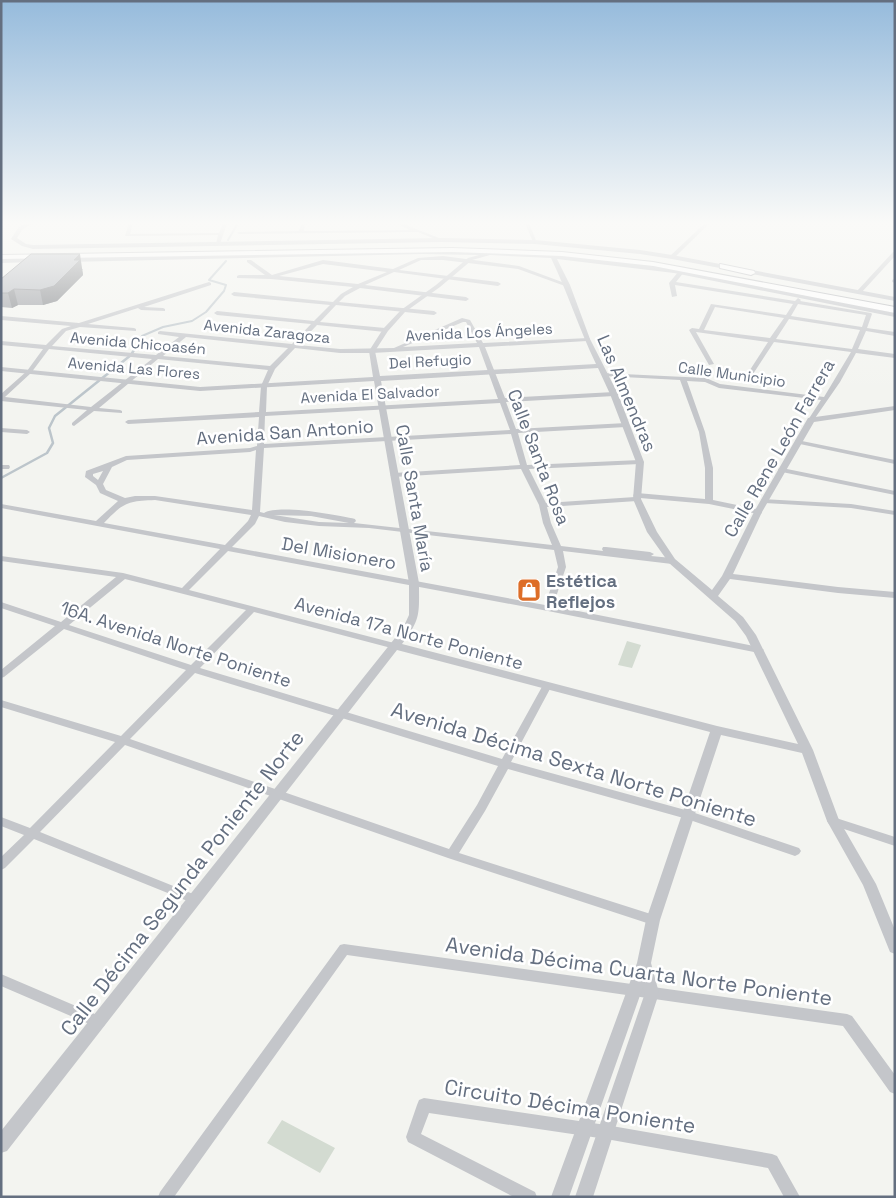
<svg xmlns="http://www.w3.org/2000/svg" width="896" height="1198" viewBox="0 0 896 1198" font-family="'Space Grotesk',sans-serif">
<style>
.green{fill:#d3dbd1}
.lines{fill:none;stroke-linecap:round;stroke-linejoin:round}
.stream-far1{stroke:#bcc5cb;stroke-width:2}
.stream{stroke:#bcc5cb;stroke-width:2.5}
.trunk-casing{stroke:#b4b6ba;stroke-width:2}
.minor{fill:#c4c6ca;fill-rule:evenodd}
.tertiary{fill:#c4c6ca;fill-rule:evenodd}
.trunk{fill:#fff;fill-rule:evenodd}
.wall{fill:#95989e}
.shaded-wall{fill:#797c81}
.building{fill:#adb1b8;stroke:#797c81}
.labels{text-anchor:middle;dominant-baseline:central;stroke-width:5;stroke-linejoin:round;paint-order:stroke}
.far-street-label{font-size:15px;fill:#646f80;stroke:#fff}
.street-label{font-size:18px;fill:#646f80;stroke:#fff}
.poi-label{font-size:18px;font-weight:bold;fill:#646f80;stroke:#fff;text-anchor:start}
.near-street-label{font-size:21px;fill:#646f80;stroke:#fff}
</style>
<rect width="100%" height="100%" fill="#f3f4f0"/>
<!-- green -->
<path class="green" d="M627,641L641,645L632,668L618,665Z
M282,1120L335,1148L320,1173L267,1143Z"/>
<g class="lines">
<!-- stream-far1 -->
<path class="stream-far1" d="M228,240L238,223
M140,339L142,336L163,327L192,321L206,312L224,291L226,285L209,280L226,261"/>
<!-- stream -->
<path class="stream" d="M1,478L47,453L53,443L49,428L55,416L131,355L141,338"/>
<!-- trunk casing -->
<g class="trunk-casing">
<path id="trunk" d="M452,248L562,252L653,262L895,307V313L653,266L562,256L452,252L1,259V255Z
M720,264L754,271L755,273L751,275L720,268Z"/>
</g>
<!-- minor -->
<path class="minor" d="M129,223H133L130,234L219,233L223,223H227L220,244L218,245L216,244L218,235L125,236Z
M301,223H305L304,231L410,230L395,223H401L444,240L440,241L418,232L239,234L237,233L239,232L299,231Z
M525,223H529L537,243L533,242Z
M705,223H710L674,258H670V256Z
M893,252H895V256L861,293H857V291Z
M443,256L519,266L570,285L565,286L518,269L443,260H421L399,270L498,282L501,284L498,286L394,272L365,285L466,297L469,299L466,301L360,288L345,296L339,302L434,311L437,313L434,315L336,305L320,322L385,328L388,330L385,332L317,325L298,345L340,349L394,348L462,318L470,320L483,343L589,338L590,339L587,341L485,347L505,398L614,392L617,394L614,396L506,402L516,429L626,423L629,425L626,427L518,433L527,465L640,460L644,462L640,464L529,469L546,503L635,497L633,495L637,493L705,499V468L699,432L680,380L604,376L602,375V373L706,378L720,384L824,397L851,352L774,342L753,374H749L748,373L768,342L696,332L714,364L709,365L689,330L692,328L699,329L711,304L786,315L793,304L675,285L677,296L672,297L669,283L679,271L684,272L676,282L795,301L798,298L801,300L800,301L871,313L872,314L867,328L895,332V336L866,331L858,349L895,354V358L856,353L840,382L813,421L811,422L808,420L821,400L719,388L705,382L687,381L705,432L713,468V500L761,510L762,512L761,514H758L709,504L640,498V501H637L547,507L551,523L561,546L603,551L602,549L603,547H606L650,552L654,554L651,556L672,558L676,561L672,564L563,551L566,567L553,606L759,647L764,650L759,653L548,611L228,551L189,590L398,644L400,646L395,649L254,612L200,668L502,759L543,685H549L551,687L511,762L689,811L799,848L801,851L799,854L795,856L687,819L508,769L485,811L459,853L657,916L659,920L657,924L653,925L448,858L125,745L40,832L198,896L200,899L198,902L194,904L190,902L34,839L5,868L1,870V857L24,835L1,826V817L30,828L115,742L1,707V700L121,736L186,670L64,629L4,677L1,678V670L55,626L1,608V602L61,622L116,577L1,561V556L123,573L182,588L220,549L1,508V504L96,521L118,501L100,493L96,485L85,477L86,471L126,456L250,448L257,446L259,417L128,424L125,422L128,420L259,412L261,386L268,370L158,359L99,408L120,410L122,411V413L94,411L74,426L72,425V423L87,410L1,401V394L27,371L43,349L1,345V341L46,345L62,329L71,326L1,320V316L79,323L209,282L211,283V285L144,307L163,308L165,309V311L141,310L138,308L88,324L134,328L136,329V331L80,327L66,331L52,346L156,355L179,337L158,334V332L160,331L292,344L311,324L217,315L214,313L217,311L314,321L330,305L234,296L231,294L234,292L333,302L341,294L353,287L271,279L237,278V276L239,275H265L247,262V260H251L272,275L323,260L393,269L418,258ZM323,264L387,272L358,284L279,276ZM798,304L866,315L862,327L791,316ZM715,307L784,318L770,338L704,330ZM789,319L860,330L852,349L776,339ZM463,322H466L477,343L403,347ZM186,337L288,348L270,366L163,356ZM479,347L498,399L266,412L267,386L275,369L295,348L340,353H372ZM49,349L152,359L91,407L5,397L31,373ZM500,403L510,430L264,444L265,416ZM511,434L520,465L394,473L390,475L394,477L521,469L539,505L543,523L552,545L354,523L356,521L355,519C337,515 279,504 264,513L260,512L264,448ZM256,450L252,510L155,496H135L125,498L106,490L103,484L112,467L127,460L250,452ZM103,471L98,480L93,476V474ZM155,500L251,515L248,521L225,545L104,523C123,503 127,501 155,500ZM274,515L311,516L349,523L319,522ZM259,516L285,522L319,526L369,528L554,550L558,567L545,605L232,547L255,524ZM125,579L246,610L191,665L69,625ZM195,673L498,766L477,805L449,849L130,739Z
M894,279L895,283L892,282V280Z
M1,428L27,430L30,432L27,434L1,432Z
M797,440L895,460V464L795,443V441Z
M1,465H9L10,467L9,469H1Z
M779,468H782L895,491V495L782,472L778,470Z
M762,499L851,504L895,511V515L851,508L765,503L761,501Z
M833,817L895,837V846L829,824L827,821L829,818Z
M344,944L847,1014L852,1016L895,1075V1094L890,1092L843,1026L347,955L174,1197H158L160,1192L340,945Z
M1,974L104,1018L106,1022L104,1026L99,1028L94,1026L1,986Z
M424,1098L606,1125L772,1154L777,1156L800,1197H784L768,1168L606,1139L429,1113L421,1134L535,1192L537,1197H514L408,1142L406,1137L417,1105L419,1100Z"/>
<!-- tertiary -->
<path class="tertiary" d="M25,223H33L22,230L17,238L26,244L33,245L442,238L535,240L640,250L672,255L895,297V301L672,259L640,254L535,244L442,242L33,249L22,246L11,239L18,228Z
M422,250C481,251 541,252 600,259C699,271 797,293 895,313V317L674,273L557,259L570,285L590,339L618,394L644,462L641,499L657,532L675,559L712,590L722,576L754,512L808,418L895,406V410L814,422L762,512L733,574L838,587L895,592V598L838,593L730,579L718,596L743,617L756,635L813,750L839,820L876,884L895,930V954L890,952L863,885L827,821L802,753L721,735L660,920L651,963L659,993L593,1197H575L645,993L643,987L569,1197H551L637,963L646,920L710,732L397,650L7,1151L1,1153V1131L403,628L409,615V583L374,381L200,391L1,371V367L200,387L373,377L369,351L383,329L401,310L436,285L468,258L479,255L422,254L67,262L64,260L67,258ZM490,255L551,258C568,293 579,329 596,364L380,376L375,351L388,331L405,312L440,287L472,260ZM598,368L610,394L636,462L633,499L647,532L669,563L735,621L746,636L798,744L717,726L402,644C421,619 419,614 419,583L381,381Z
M1,259L35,258L38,260L35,262L1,263Z"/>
<!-- trunk -->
<use href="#trunk" class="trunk"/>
</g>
<!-- wall -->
<path class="wall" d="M82,269L83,275L57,301L43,305H18L12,308L1,307V279L83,269Z"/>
<!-- shaded-wall -->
<path class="shaded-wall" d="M80,254L83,275L57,301L43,305L40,290Z
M14,289L18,305L12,308L8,293Z"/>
<!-- building -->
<path class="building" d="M31,254H80L74,260H80L54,286L40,290L14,289L8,293H1V279Z"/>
<!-- sky -->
<linearGradient id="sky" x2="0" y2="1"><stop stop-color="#96bbdc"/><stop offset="0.57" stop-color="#fafaf8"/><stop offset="1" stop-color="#fafaf8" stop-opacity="0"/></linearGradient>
<rect width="896" height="391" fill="url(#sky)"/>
<!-- icons -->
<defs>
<g id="shop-square" transform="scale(1.25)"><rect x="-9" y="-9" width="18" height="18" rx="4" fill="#dd6d27" stroke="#fff"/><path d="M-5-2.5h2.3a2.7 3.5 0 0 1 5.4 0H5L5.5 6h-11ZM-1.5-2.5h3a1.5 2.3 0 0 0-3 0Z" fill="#fff"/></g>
</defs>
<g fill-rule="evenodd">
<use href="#shop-square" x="529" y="590"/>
</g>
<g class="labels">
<!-- far-street labels -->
<g class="far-street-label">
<text transform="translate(267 331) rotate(6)">Avenida Zaragoza</text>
<text transform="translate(479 332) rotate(-3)">Avenida Los Ángeles</text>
<text transform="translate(138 343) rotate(5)">Avenida Chicoasén</text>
<text transform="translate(430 361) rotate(-3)">Del Refugio</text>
<text transform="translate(134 368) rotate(5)">Avenida Las Flores</text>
<text transform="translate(732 374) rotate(8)">Calle Municipio</text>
<text transform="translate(370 394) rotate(-3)">Avenida El Salvador</text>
</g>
<!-- street labels -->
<g class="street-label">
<text transform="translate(627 393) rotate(67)">Las Almendras</text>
<text transform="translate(285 432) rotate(-4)">Avenida San Antonio</text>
<text transform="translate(779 448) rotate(-60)">Calle Rene León Farrera</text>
<text transform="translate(539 457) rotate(69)">Calle Santa Rosa</text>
<text transform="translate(415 498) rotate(80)">Calle Santa María</text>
<text transform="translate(339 553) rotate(10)">Del Misionero</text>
<text transform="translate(409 633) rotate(15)">Avenida 17a Norte Poniente</text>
<text transform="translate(176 644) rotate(18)">16A. Avenida Norte Poniente</text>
</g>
<!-- poi labels -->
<g class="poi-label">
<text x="546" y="580">Estética<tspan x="546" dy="21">Reflejos</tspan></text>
</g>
<!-- near-street labels -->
<g class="near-street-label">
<text transform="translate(574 764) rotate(17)">Avenida Décima Sexta Norte Poniente</text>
<text transform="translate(182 883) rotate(-52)">Calle Décima Segunda Poniente Norte</text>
<text transform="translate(639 971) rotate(8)">Avenida Décima Cuarta Norte Poniente</text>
<text transform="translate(570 1106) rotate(9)">Circuito Décima Poniente</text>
</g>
</g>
<!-- border -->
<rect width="896" height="1198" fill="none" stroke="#646f80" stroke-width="5"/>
</svg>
